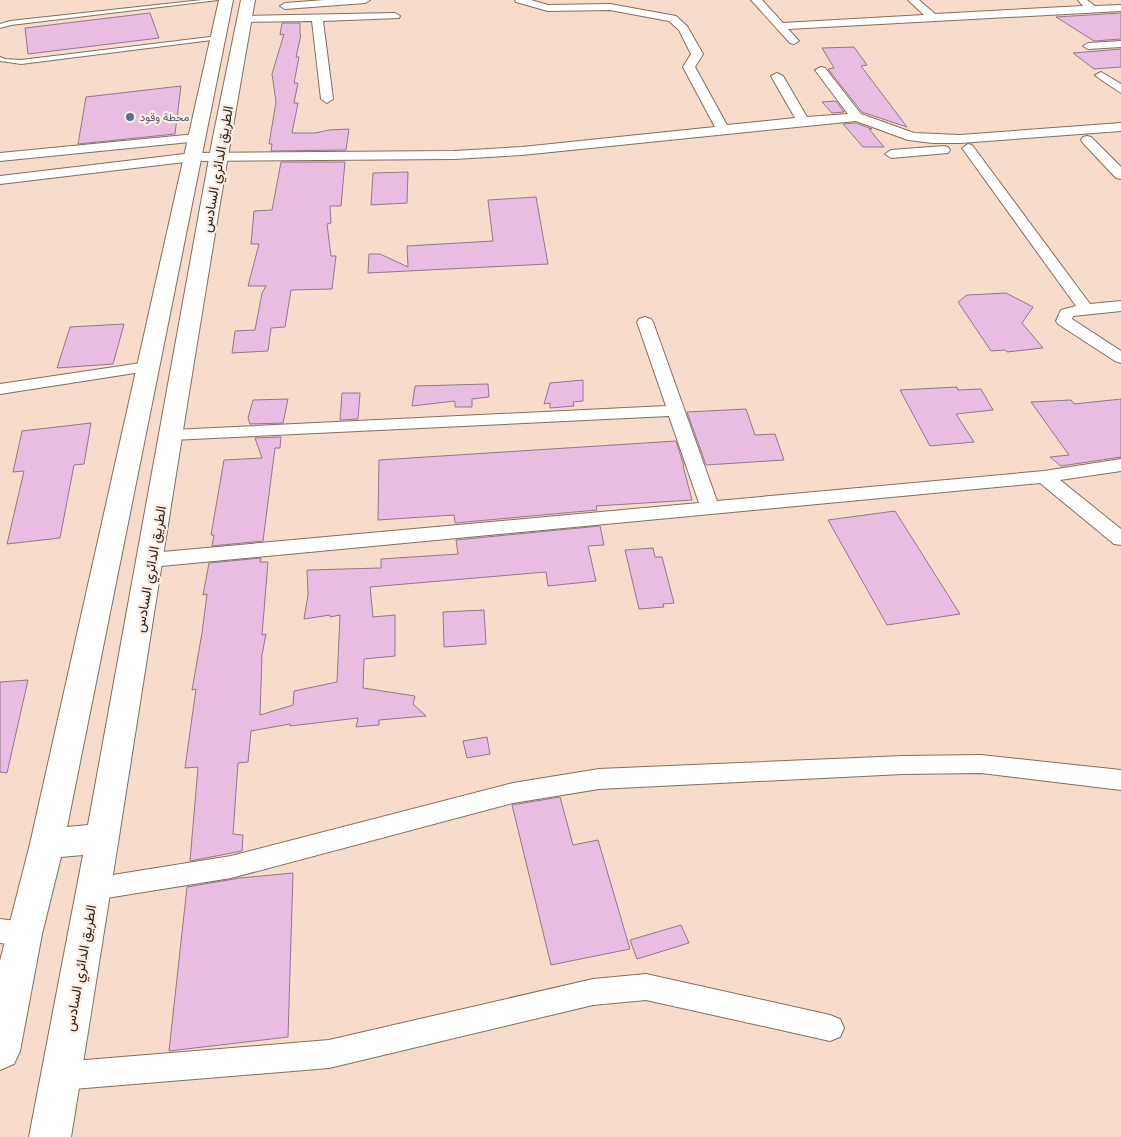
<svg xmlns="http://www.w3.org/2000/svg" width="1121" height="1137" viewBox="0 0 1121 1137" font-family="'DM Sans',Vazirmatn,sans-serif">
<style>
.building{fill:#e8bde1;stroke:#8f798c}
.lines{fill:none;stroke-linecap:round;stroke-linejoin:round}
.lane-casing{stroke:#856d5d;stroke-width:2}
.street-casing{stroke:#856d5d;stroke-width:2}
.highway-casing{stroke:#856d5d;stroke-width:2}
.lane{fill:#fff;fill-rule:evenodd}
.street{fill:#fff;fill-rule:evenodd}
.highway{fill:#fff;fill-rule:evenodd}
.service-dot{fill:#5c6f8a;stroke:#fdece2;stroke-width:2}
.labels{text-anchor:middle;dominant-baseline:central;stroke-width:4.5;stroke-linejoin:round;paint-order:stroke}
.far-service-label{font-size:11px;fill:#4e5e75;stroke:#fdece2;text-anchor:start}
.street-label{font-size:14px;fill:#2d231c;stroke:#fdece2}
</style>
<rect width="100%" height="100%" fill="#f8dccb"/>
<!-- building -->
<path class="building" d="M150,13L159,38L28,54L25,28Z
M1121,13V39L1094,41L1056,17Z
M282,23H300V35H301L296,57H299L294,83H298L294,103H298L292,133H315L329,130L349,129L346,150L271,151L272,144H269L276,102L272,74L284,34L280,35Z
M854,47L867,65L861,66L907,127L862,112L828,69L834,68L822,48Z
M1121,49V67L1094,69L1073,53Z
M181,86L175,134L78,144L86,97Z
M836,101L844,112L832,113L822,102Z
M856,123L872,129H869L884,147H863L843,124Z
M281,162H345L341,206H330L331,223L327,224L331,256H336L332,289L291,290L285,327L271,328L268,351L232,353L235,331L255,330L262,293L266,286H248L259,244H251L254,211L272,210Z
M408,172L407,203L371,205L373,173Z
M536,197L548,264L368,273L369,254H380L408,267L407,246L493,241L488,200Z
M1006,293L1033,307L1022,323L1043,348L1007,352L1005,350L991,351L958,302L967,295Z
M124,324L113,364L57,368L70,327Z
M583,380V401L573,402L574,406L550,408V403L544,404L550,383Z
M488,384L489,397L472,399V407H455V401L412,406L415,386Z
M957,387L958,390L981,389L993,410L956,414L974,442L930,446L900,390Z
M342,393H360L358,419L340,420Z
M288,399L283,423L250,424L248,418L253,400Z
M1121,399V457L1061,466L1050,457L1069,455L1031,402L1071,400L1074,404Z
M746,409L755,435L775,434L784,460L706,465L687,412Z
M91,423L84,464L74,465L60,538L7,544L24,471L13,472L22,431Z
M281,437L280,448H275L263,541L212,546L214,535H211L224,460L262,458L255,438Z
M676,441L684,466H683L692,500L596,506L597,510L455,523L454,515L378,520L379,460Z
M895,511L960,614L887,625L828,520Z
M600,526L604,545L588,546L596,581L548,586L546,572L370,587L373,617L395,615V656L364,659L363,688L415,696L413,704L426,716L379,720V725L356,727L358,718L290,726V724L251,731L248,762L238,763L233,834L243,835L242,851L190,861L198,767L185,768L196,689L192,690L202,633L207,594L203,595L209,563L261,558L260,562H268L262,635L266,634L262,655L260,715L293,705L294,691L337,682L340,615L330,617V615L304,619L308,595L307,570L381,568V559L458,554L456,540Z
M653,548L655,557H662L674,603L663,604L664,607L639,609L625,550Z
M484,610L486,644L444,647L443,612Z
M28,680L7,773L0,772V682Z
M487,737L490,754L467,758L463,741Z
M560,797L573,845L598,840L630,949L551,965L512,805Z
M293,873L288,1037L169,1051L187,887L240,878Z
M681,925L689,943L637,959L630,940Z"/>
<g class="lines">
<!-- lane casing -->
<g class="lane-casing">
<path id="lane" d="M202,0H218L11,25L0,28V24L10,21Z
M218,36L220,37V39L21,64L0,61V57L5,59L21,60Z"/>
</g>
<!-- street casing -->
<g class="street-casing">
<path id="street" d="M325,0H370L365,3L285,9L280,6L285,3Z
M515,0H531L548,5L610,4L676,16L687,26L703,54L695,67L727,125L795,118L771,76L777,73L783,76L807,117L848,114L815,70L821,67L825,68L861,114L914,133L960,135L1121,123V131L960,143H933L908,140L856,121L522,155L454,159L193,161L0,184V176L193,153L454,151L522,147L715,127L683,67L691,54L679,30L669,21L610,10L548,11L516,2Z
M751,0H762L783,23L924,15L908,0H919L935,14L1083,6L1078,0H1087L1095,6L1121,5V11L788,29L799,41L794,44L790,43Z
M395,13L400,16L399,18L323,21L333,99L327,103L321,99L312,21L244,22L239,19L244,16Z
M1121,41V47L1088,49L1083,46L1088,43Z
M1101,72L1121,84V93L1097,77L1095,75Z
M196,134L200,135L202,138L200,141L0,161V153Z
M1087,136L1091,137L1121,167V179L1116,178L1083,143L1081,140L1083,137Z
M968,144L972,145L1090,304L1121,301V311L1073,316L1072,319L1121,351V363L1115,361L1058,324L1056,321L1061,310L1076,306L962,148Z
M944,146L948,147L950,150L948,153L891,158L885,154L891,150Z
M645,317L651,319L653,322L717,501L1044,471L1121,459V471L1060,480L1121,529V545L1114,544L1040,483L151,567L144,565L141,560L144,555L151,553L699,503L669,416L172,440L166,439L163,435L166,431L172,430L666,406L637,322L639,319Z
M148,362L154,364L156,367L154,370L0,394V384Z
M981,755L1121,770V790L981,773L903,774L599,789L513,803L231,878L94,900L85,897L81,889L85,881L94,878L231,856L513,783L599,769L903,756Z
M0,919L24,922L33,926L37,934L33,942L24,946L0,943Z
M646,974L830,1015L840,1019L844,1028L840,1037L830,1041L646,1000L593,1005L329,1068L61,1090L51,1086L47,1076L51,1066L61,1062L329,1040L593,979Z"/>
</g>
<!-- highway casing -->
<g class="highway-casing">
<path id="highway" d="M219,0H233L67,827L88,825L212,142L241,0H255C188,378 133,758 71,1137H29L83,855L61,857L42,934L20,1051L14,1064L0,1070V961L30,844Z"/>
</g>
<!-- lane -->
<use href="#lane" class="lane"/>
<!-- street -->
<use href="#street" class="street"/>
<!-- highway -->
<use href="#highway" class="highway"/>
</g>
<!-- markers -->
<circle class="service-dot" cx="130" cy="117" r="5"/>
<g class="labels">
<!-- far-service labels -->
<g class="far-service-label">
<text x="140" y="117">محطة وقود</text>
</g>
<!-- street labels -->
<g class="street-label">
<text transform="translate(217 169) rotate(-80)">الطريق الدائري السادس</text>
<text transform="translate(150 569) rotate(-80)">الطريق الدائري السادس</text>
<text transform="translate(80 968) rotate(-80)">الطريق الدائري السادس</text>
</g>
</g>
</svg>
